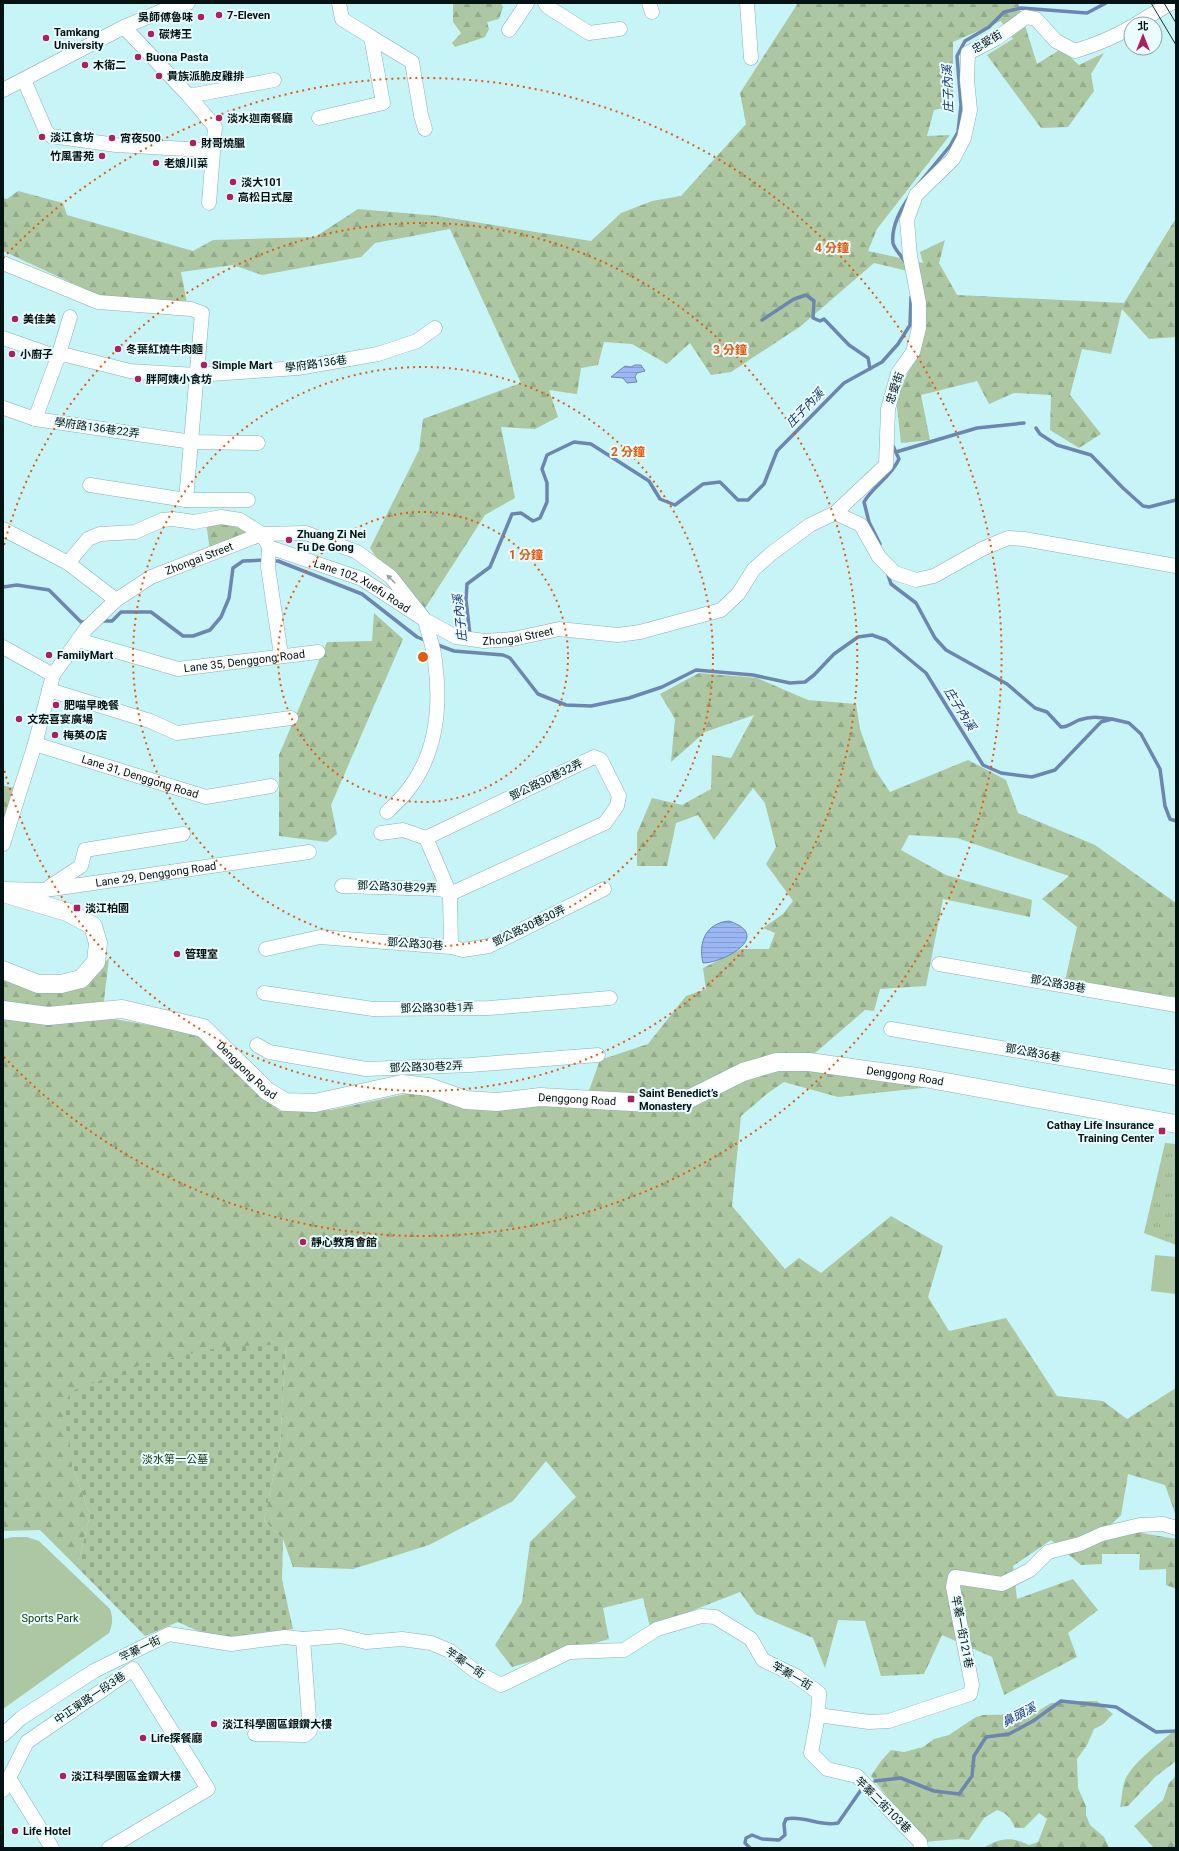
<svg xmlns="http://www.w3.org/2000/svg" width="1179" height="1851" viewBox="0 0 1179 1851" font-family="Roboto,'Noto Sans TC','Noto Sans JP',sans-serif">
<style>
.grass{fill:url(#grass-tufts)}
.forest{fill:url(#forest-firs)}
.cemetery{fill:url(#cemetery-stones)}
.green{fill:#acc7a1}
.water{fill:url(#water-rules);stroke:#6d86b0}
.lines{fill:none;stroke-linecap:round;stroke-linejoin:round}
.stream{stroke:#6d86b0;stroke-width:3.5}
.minor-casing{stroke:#87b2b4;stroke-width:15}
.tertiary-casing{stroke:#87b2b4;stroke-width:19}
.minor{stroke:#fff;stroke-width:14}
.tertiary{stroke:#fff;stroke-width:18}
.tram{stroke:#1d3032;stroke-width:1}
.oneway{fill:#9aa0a1}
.ring{fill:none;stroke:#e8590c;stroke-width:2;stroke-dasharray:2 4}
.poi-dot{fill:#ac205f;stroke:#eafcfd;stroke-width:1.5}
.labels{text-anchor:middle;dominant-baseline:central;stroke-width:4;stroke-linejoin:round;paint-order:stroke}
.poi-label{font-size:11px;font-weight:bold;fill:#031213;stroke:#eafcfd;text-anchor:start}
.street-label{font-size:11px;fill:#031213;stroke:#eafcfd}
.park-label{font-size:11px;fill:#18320a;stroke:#eafcfd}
.water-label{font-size:12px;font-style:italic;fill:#173276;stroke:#eafcfd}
.centre{fill:#e8590c;stroke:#eafcfd;stroke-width:2}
.ring-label{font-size:12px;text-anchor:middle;font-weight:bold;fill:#e8590c;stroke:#eafcfd;stroke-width:4;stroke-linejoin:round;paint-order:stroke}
</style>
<defs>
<pattern id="grass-tufts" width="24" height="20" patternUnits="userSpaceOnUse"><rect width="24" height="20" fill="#acc7a1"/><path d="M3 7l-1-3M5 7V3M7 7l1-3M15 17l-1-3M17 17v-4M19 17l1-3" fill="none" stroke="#92aa8a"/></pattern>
<pattern id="forest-firs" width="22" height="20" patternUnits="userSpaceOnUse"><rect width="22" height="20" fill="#acc7a1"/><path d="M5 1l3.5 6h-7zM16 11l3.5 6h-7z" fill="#92aa8a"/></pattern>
<pattern id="cemetery-stones" width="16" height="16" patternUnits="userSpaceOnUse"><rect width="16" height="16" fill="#acc7a1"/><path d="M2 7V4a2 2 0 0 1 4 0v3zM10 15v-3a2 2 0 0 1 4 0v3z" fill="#92aa8a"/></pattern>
<pattern id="water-rules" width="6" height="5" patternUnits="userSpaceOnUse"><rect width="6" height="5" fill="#9bb8f4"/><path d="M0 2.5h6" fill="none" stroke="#849dd0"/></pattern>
</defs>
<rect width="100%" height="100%" fill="#c7f4f7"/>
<!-- grass -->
<path class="grass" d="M1165,1143L1176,1144V1245L1144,1233Z"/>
<!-- forest -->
<path class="forest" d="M453,3H501L503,7L499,19L487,22L489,29L485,37L455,47L452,43L461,33L453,22Z
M798,3H1018L1037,64L1061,49L1079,65L1104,53L1091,74L1094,91L1068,127L1041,128L987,55L1013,39L1001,21L953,42V106L934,110L927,136L950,135L877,229L868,251L923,263L920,252L945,240L939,263L957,295L1124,303L1176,218V337L1149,339L1122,309L1111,354L1082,349L1070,395L1101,434L1079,448L1050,430L1051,395L1014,393L989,404L977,381L921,395L930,440L901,443L896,398L919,349L925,312L921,274L874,263L801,326L731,372L711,375L690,343L667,364L632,344L604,342L598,365L581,368L577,394L549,390L558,417L535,429L501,427L515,498L485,515L418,619L370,548L419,450L423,419L521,383L450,229L375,243L361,257L262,275L233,265L181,272L187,303L98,295L3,251V198L7,199L18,191L63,203L67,215L193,251L213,240L315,237L358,209L438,216L591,241L621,213L652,201L681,196L746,124L740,93Z
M206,522L248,527V537L210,551Z
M374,613L403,639L331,805L337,834L327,842L279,836V755L327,642L372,641Z
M699,673L757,678L808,700L856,704L860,729L874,768L890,792L968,760L1006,780L1018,813L1095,845L1176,903V997L1065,981L1077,927L1042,899L1069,876L957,838L909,835L901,850L946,875L1032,900L1030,917L943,899L926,986L880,989L874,1011L865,1010L815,1053L811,1071L941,1086L838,1097L784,1082L768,1093L741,1116L732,1206L785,1269L799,1258L821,1273L891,1216L943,1246L928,1297L949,1331L1006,1318L1057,1396L1103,1401L1127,1419L1176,1388V1516L1165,1485L1128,1474L1121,1515L1092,1543L1136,1532L1176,1539V1589L1166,1585V1569L1139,1570L1140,1554H1102V1564L1081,1565L1051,1540L1013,1566L1017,1599L1073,1579L1098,1610L1068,1633L1077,1657L1004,1695L992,1657L942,1635L924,1674L881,1676L865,1621L838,1620L825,1668L813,1638L756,1614L740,1592L650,1627L643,1598L603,1608L609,1639L512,1667L495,1645L522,1602L530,1542L576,1497L546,1461L513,1501L429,1545L353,1569L293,1567L283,1539L264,1521L280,1444L286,1344L72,1465L90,1515L77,1567L40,1530L3,1531V962L38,987H83L109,958L102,1017L201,1034L280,1111L331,1110L415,1092L583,1107L600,1060L648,1044L686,996L706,989L703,968L741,949H769L775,933L763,928L783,914L793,901L766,864L776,847L765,803L753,788L714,840L698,815L676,823L667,866H637V833L652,798L682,805L711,789L712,755L731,758L754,715L705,732L671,762L675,719L660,694Z
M3,786L17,788L5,817H3Z
M1083,1701H1097L1113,1714L1102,1725L1094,1729L1087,1745L1077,1759L1078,1788L1086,1806V1815L1090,1825L1104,1837L1109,1848H983C1001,1838 1010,1836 1029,1845L1038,1842L1047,1819L1039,1813L1024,1828H1015C1011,1818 1007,1813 997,1810L984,1818L969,1840L959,1839L923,1842L871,1776L881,1761L891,1750L904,1752L923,1747L934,1739L949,1735L976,1717L983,1715L1027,1714L1035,1713L1051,1703Z
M1176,1729V1761L1155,1777L1128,1806L1120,1807C1122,1799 1122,1788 1125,1780C1133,1762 1161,1742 1176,1729Z
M1176,1776V1848H1154L1134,1826L1163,1800L1169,1783Z"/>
<!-- cemetery -->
<path class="cemetery" d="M286,1344L280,1444L264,1521L283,1539L282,1580L293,1629L242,1638L207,1635L178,1622L145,1636L77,1567L90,1515L72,1465L63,1406L72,1391L143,1364L222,1347Z"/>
<!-- green -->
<path class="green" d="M1155,1255L1176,1257V1294L1151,1291Z
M13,1537H27L39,1541L110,1609C113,1618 113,1624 109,1633L3,1709V1539Z"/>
<!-- water -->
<path class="water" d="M635,365H641L645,371L637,373L635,377L637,382L627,383L623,378L611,377L625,366L631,367Z
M729,921C774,936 723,963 703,963C698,942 706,923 729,921Z"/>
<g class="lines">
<!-- stream -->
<path class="stream" d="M917,186L950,146L958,132L961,105L957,56L965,41L989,27L1004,12L1021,8L1087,13L1106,3
M905,262C902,256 894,249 893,243C891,227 901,208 910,196
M762,320L794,299L806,295L814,301L813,318L820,321L824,319L849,345L868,358L870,369
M1036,428L1040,434L1057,445L1091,455L1123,488L1143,506L1149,507L1176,500
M896,452L977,428L1024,423
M880,544L869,522L864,502C873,486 891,477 899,459L893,446
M271,561H278L362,594L417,637L427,641
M887,572L891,584L916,603L935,638L946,650L1007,684L1035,708L1047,712L1061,727C1069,727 1072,723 1079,720C1091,716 1099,717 1111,719
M3,587L17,585L49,590L81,622H86
M101,621H112L121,612H151L183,636H193L210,630L221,617L229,598L233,568L243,561L265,560
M470,635L466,600L467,584L490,567L512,514L521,513L533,521L540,518L547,502V483L542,469L547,455L574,442L591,444L649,481L660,499L675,505L703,484L720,482L738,500H748L764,484L777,451L844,383L882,362L898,344L910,325L911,297
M435,644L454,651L503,655L510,658L538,694L566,705L591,706L629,698L662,687L696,670L753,675L790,683L805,682L814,675L834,654L858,637L872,635L886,640L926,673L983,765L1001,773L1032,777L1055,770L1101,722L1112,719L1129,723L1141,734L1160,769L1165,806L1170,819L1176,821
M875,1781L901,1778L934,1791L959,1794L972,1776L974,1756L986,1737L1009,1734L1033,1721L1061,1701L1116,1707L1156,1732L1176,1731
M750,1848L745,1843L746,1838L752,1835L762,1839L779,1840L785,1835L784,1824L786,1819C804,1815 820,1827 838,1823L861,1790"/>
<!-- minor casing -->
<g class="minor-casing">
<g id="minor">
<path d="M545,3L548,7L589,33L620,29"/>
<path d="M649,3L652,12"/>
<path d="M747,3L751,58"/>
<path d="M1136,24L1171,3"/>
<path d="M124,27L189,96L215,127L209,203"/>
<path d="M509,30L527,3"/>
<path d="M371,37L412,62L421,115L425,129"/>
<path d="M24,80L46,131L51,136L116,145L204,150L213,144"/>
<path d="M3,90L124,27L176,5L188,3"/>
<path d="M189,96L274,80"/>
<path d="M319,118L383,103L371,37L342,19L339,3"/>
<path d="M3,263L98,302L191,309L202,313L186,500"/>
<path d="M3,338L58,357L66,355L130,371L196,375L298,368L378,354L417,341L435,328"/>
<path d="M4,408L35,419L192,442L258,443"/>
<path d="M35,419L58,357L70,317"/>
<path d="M90,485L186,500H248"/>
<path d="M835,513L861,525L879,557L895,573L916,580L934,576L982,549L1008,538L1024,539L1176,566"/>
<path d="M3,529L68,563L116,600"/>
<path d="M269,547L268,567L281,655"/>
<path id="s1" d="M68,563L88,539L100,534L135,532L162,520L173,519L194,522L221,517L240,520L262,534L269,547L362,579L425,620C428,633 434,648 435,661C441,706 437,753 408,790C402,798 394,805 387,812"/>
<path id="s2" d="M78,640L178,669L318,652"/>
<path d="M3,647L53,675"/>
<path d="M49,690L150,721L177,733L291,718"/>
<path id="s3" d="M35,744L206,797L271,786"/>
<path d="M381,833L403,830L426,838"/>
<path d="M426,838L450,894L451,947"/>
<path id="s4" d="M3,844L35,744L53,675L86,629L116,600L151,577L262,534L306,533L357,552L391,577L425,620L456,637L484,641L513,639L559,629L618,635L640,632L721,610L738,594L754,569L772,553L810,525L835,513L886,465L888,409L898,373L913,352L919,328V303L910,256L907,220L916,195L953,159L964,138L970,110L967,80L968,53L997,38L1026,17L1036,19L1056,41L1075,51C1095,45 1113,38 1131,27"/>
<path d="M342,886L442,889L450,894L605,823L617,806L619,796L601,760L594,757L426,838"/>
<path d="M49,887L81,866L85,850L183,834"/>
<path id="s5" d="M4,889L45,890L309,852"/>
<path d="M266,949L320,937L451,947L463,950L489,946L604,889"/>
<path d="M939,964L1176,1005"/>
<path d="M264,993L373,1009L489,1008L610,998"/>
<path d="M891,1029L1176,1078"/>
<path d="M257,1045L269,1052L366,1069L470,1065L598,1055"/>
<path d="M818,1715L869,1722L889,1721L970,1694L972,1685L953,1587L955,1577L1002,1584L1030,1570L1048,1552L1080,1544L1102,1534L1140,1525L1163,1524L1176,1528"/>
<path d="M255,1734L305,1735L310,1731L303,1639"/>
<path d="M3,1735L21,1718L94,1671L169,1634L231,1644L285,1637L303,1639L341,1636L366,1642L402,1639L431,1643L450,1651L475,1671L501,1685L569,1652L624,1650L657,1629L701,1616L715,1617L751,1639L763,1660L796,1676L819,1693L818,1715L811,1753L827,1769L857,1776L920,1842L921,1848"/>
<path d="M9,1778L52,1848"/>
<path d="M3,1790L27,1742L133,1669L208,1789L109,1848"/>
</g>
</g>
<!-- tertiary casing -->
<g class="tertiary-casing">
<g id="tertiary">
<path d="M3,893L67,912L93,926L98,943L96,962L81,979L61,984H38L3,970"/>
<path id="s6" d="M3,1010L48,1016L122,1009L203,1028L267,1091L285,1102L315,1103L402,1084L429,1087L466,1100L497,1102L540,1097L649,1103L687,1100L743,1072L777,1062H809L924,1078L1176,1124"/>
</g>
</g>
<!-- minor -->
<use href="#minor" class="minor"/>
<!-- tertiary -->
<use href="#tertiary" class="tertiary"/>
<!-- tram -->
<path class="tram" d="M1151,3L1176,45
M1164,3L1176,23"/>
</g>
<!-- one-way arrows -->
<defs><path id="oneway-solid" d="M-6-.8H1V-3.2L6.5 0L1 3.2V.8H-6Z"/></defs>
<use class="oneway" href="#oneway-solid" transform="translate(391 579) rotate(-135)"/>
<!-- distance rings -->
<g class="ring">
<circle cx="423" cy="657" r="145"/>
<circle cx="423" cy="657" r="290"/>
<path d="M4 545A434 434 0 1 1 4 769"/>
<path d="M3 258A579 579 0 1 1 3 1056"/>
</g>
<!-- markers -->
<g class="poi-dot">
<circle cx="219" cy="15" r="4"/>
<circle cx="201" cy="17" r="4"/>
<circle cx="151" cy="34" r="4"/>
<circle cx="46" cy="38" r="4"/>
<circle cx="138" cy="57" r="4"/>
<circle cx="85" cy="65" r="4"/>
<circle cx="159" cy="76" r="4"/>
<circle cx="219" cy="118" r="4"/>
<circle cx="42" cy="137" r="4"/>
<circle cx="112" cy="138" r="4"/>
<circle cx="193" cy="143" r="4"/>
<circle cx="102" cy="156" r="4"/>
<circle cx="156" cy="163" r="4"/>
<circle cx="233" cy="182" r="4"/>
<circle cx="230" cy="197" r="4"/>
<circle cx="15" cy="319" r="4"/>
<circle cx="118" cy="349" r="4"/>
<circle cx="12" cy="354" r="4"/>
<circle cx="204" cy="365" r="4"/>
<circle cx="138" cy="379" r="4"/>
<circle cx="289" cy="540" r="4"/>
<circle cx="49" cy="655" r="4"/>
<circle cx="56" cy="705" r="4"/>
<circle cx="19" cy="719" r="4"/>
<circle cx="55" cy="735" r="4"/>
<rect x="73" y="904" width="8" height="8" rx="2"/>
<circle cx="177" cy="954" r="4"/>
<rect x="627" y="1095" width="8" height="8" rx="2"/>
<rect x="1158" y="1127" width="8" height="8" rx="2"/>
<circle cx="303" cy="1242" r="4"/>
<circle cx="214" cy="1724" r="4"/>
<circle cx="143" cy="1738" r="4"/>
<circle cx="63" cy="1776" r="4"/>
<circle cx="15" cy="1831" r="4"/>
</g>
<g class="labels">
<!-- poi labels -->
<g class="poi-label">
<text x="227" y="15">7-Eleven</text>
<text x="193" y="17" text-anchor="end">吳師傅魯味</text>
<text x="54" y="32">Tamkang<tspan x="54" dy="13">University</tspan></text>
<text x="159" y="34">碳烤王</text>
<text x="146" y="57">Buona Pasta</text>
<text x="93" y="65">木衛二</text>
<text x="167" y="76">貴族派脆皮雞排</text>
<text x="227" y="118">淡水迦南餐廳</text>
<text x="50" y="137">淡江食坊</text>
<text x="120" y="138">宵夜500</text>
<text x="201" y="143">財哥燒臘</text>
<text x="94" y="156" text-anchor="end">竹風書苑</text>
<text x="164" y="163">老娘川菜</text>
<text x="241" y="182">淡大101</text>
<text x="238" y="197">高松日式屋</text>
<text x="23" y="319">美佳美</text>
<text x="126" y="349">冬葉紅燒牛肉麵</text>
<text x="20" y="354">小廚子</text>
<text x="212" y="365">Simple Mart</text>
<text x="146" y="379">胖阿姨小食坊</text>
<text x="297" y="534">Zhuang Zi Nei<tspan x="297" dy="13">Fu De Gong</tspan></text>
<text x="57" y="655">FamilyMart</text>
<text x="64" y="705">肥喵早晚餐</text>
<text x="27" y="719">文宏喜宴廣場</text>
<text x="63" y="735">梅英の店</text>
<text x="85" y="908">淡江柏園</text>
<text x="185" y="954">管理室</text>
<text x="639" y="1093">Saint Benedict’s<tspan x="639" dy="13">Monastery</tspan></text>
<text x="1154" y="1125" text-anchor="end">Cathay Life Insurance<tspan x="1154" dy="13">Training Center</tspan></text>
<text x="311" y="1242">靜心教育會館</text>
<text x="222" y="1724">淡江科學園區銀鑽大樓</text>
<text x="151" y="1738">Life探餐廳</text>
<text x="71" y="1776">淡江科學園區金鑽大樓</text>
<text x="23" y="1831">Life Hotel</text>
</g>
<!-- street labels -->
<g class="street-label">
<text transform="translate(987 42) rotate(-31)">忠愛街</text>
<text transform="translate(316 364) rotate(-8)">學府路136巷</text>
<text transform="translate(895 388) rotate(-71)">忠愛街</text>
<text transform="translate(97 428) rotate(8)">學府路136巷22弄</text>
<text stroke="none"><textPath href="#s4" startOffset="368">Zhongai Street</textPath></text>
<text stroke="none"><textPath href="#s1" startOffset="330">Lane 102, Xuefu Road</textPath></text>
<text stroke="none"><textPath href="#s4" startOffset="729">Zhongai Street</textPath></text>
<text stroke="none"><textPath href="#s2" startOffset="171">Lane 35, Denggong Road</textPath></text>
<text stroke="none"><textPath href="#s3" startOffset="110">Lane 31, Denggong Road</textPath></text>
<text transform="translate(546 780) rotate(-26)">鄧公路30巷32弄</text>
<text stroke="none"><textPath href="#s5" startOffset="153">Lane 29, Denggong Road</textPath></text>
<text transform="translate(397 887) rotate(2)">鄧公路30巷29弄</text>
<text transform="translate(529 926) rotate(-26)">鄧公路30巷30弄</text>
<text transform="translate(415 944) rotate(4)">鄧公路30巷</text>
<text transform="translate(1058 984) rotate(10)">鄧公路38巷</text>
<text transform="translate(437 1008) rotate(-1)">鄧公路30巷1弄</text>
<text transform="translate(1033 1053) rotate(10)">鄧公路36巷</text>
<text transform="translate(426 1067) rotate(-2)">鄧公路30巷2弄</text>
<text stroke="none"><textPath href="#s6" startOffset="264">Denggong Road</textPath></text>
<text stroke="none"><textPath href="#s6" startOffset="948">Denggong Road</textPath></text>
<text stroke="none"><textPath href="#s6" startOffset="611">Denggong Road</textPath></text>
<text transform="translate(962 1632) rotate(79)">竿蓁一街121巷</text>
<text transform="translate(140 1649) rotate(-26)">竿蓁一街</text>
<text transform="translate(465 1663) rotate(34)">竿蓁一街</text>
<text transform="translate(792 1676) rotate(30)">竿蓁一街</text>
<text transform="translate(90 1698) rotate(-34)">中正東路一段3巷</text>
<text transform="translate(883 1805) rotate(45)">竿蓁二街103巷</text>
</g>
<!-- park labels -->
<g class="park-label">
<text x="175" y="1459">淡水第一公墓</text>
<text x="50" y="1618">Sports Park</text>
</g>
<!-- water labels -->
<g class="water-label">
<text transform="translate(948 89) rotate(-92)">庄子內溪</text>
<text transform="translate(805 408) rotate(-46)">庄子內溪</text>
<text transform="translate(460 618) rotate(-96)">庄子內溪</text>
<text transform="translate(960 709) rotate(58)">庄子內溪</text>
<text transform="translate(1019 1715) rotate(-27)">鼻頭溪</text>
</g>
</g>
<circle cx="423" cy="657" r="6" class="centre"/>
<g class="ring-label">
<text x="832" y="252">4 分鐘</text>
<text x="730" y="354">3 分鐘</text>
<text x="628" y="456">2 分鐘</text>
<text x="526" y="559">1 分鐘</text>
</g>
<!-- border -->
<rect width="1179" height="1851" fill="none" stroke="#031213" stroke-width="8"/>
<!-- north arrow -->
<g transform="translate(1143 36)"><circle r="19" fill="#eafcfd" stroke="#8e9e9f"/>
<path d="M0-3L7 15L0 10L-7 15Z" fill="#ac205f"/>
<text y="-6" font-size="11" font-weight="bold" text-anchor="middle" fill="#031213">北</text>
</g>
</svg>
